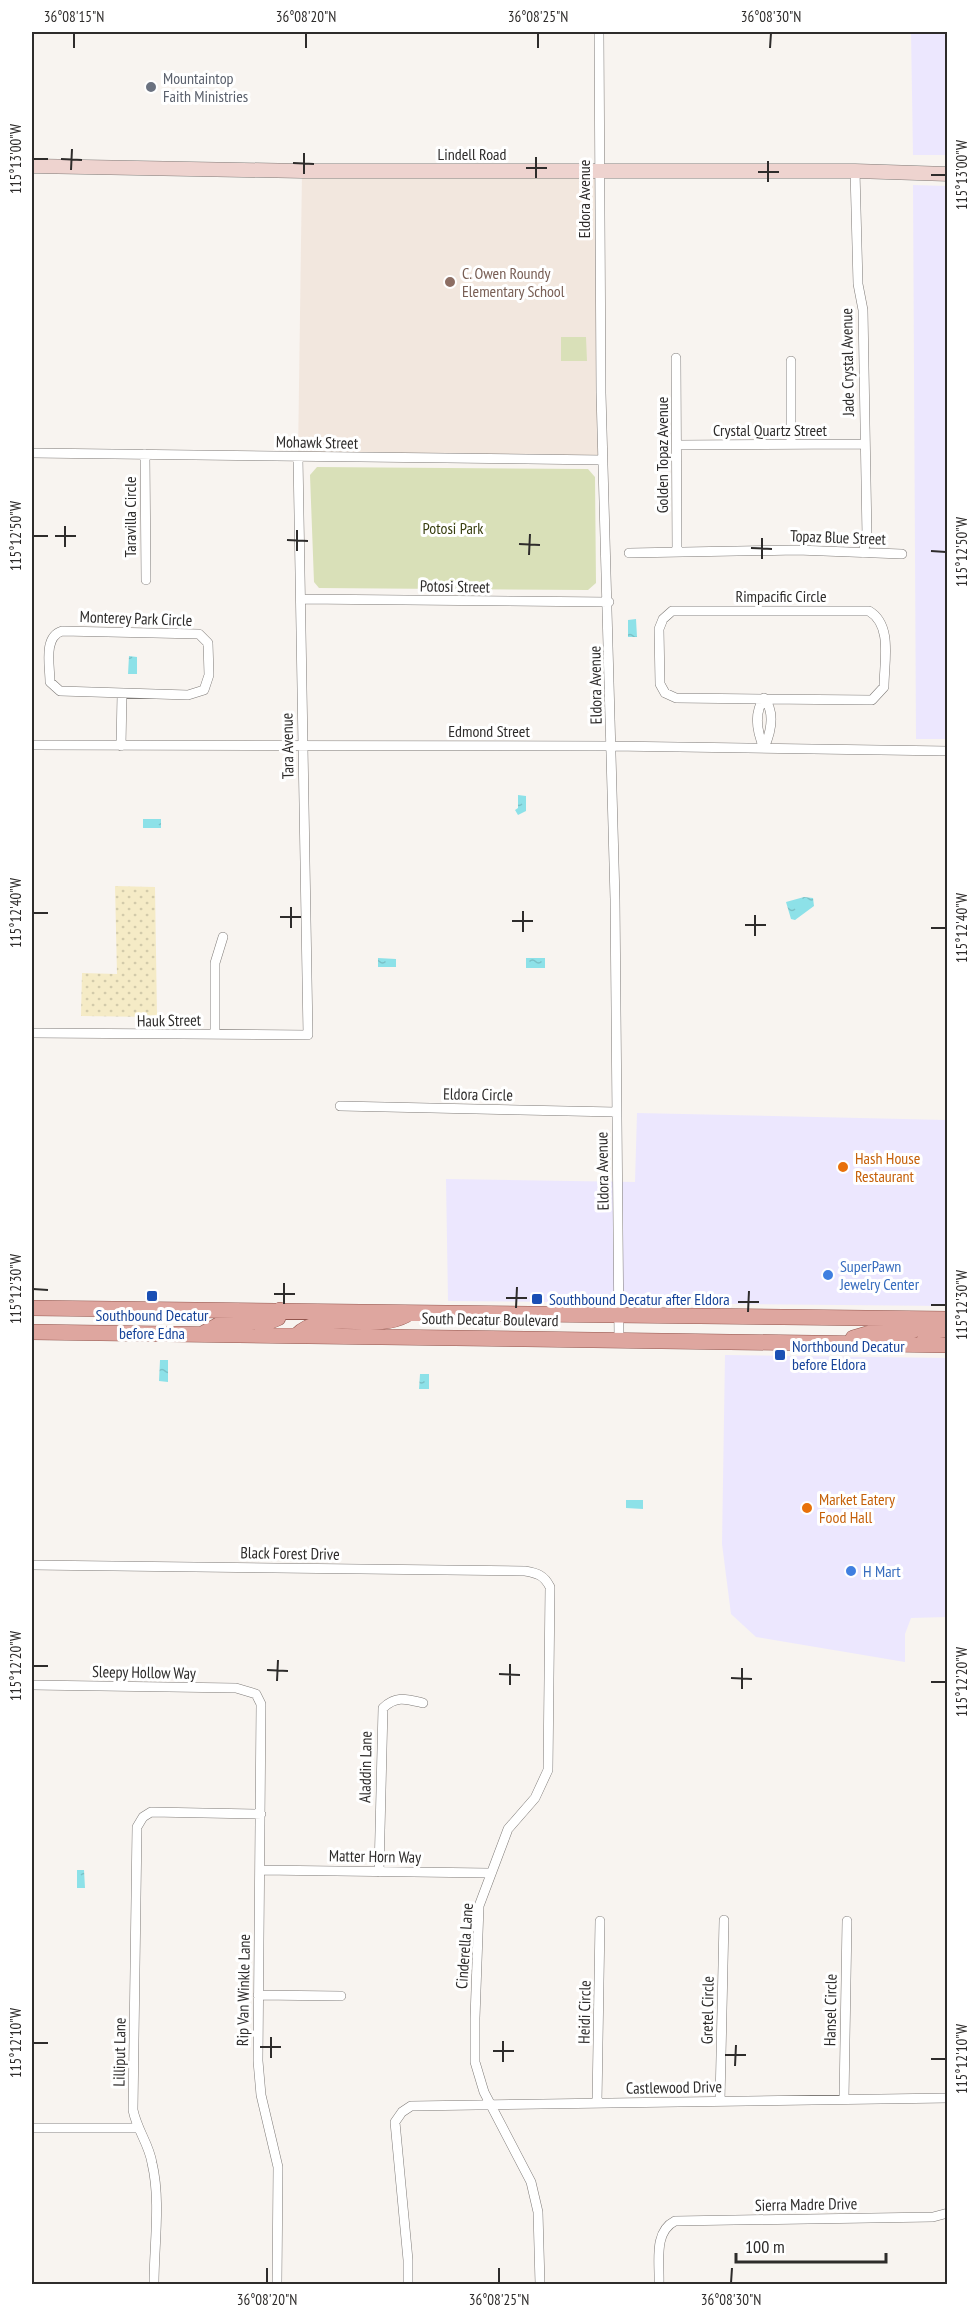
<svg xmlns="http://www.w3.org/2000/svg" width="979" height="2316" viewBox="0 0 979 2316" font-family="'PT Sans Narrow',sans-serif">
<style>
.commercial{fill:#ece7fe}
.built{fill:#f2e7de}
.green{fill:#d9e0b8}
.sand{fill:url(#sand-dots)}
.water{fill:url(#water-ripples)}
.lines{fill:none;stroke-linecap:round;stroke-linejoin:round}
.street-casing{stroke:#7f7b78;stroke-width:10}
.secondary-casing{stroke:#7f7b78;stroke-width:15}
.primary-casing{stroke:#92554d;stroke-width:16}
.street{stroke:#fff;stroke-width:9}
.secondary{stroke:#eed3cf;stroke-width:14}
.primary{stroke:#dea69f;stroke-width:15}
.ticks{fill:none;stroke:#2e2c2b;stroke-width:2}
.worship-dot{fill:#6b7280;stroke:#fff;stroke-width:2}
.education-dot{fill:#8d6e63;stroke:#fff;stroke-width:2}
.food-dot{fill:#e8710a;stroke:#fff;stroke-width:2}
.shop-dot{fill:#3f7fe0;stroke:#fff;stroke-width:2}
.transit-dot{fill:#1a4fb4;stroke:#fff;stroke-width:2}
.labels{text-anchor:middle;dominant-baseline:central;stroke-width:6;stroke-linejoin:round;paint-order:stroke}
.worship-label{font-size:16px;fill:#5b616d;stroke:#fff;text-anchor:start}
.street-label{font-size:16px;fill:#2e2c2b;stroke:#fff}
.education-label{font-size:16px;fill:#785e54;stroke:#fff;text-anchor:start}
.park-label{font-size:16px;fill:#383e0f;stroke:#fff}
.food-label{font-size:16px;fill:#c56008;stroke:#fff;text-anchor:start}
.shop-label{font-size:16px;fill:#366cbe;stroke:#fff;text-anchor:start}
.transit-label{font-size:16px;fill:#164399;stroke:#fff;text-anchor:start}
.neatline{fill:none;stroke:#2e2c2b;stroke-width:2}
.ticks-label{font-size:15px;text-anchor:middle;fill:#2e2c2b}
</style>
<defs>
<pattern id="sand-dots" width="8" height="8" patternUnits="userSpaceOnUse" patternTransform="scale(1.5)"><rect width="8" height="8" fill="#f5ebc6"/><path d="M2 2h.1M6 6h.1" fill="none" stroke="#d2caaa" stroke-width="1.8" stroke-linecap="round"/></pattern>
<pattern id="water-ripples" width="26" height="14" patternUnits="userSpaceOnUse" patternTransform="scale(1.5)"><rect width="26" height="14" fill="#8de1e8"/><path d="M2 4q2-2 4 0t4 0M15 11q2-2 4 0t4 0" fill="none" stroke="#7ac1c7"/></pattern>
</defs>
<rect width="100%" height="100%" fill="#f8f4f0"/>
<!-- commercial -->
<path class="commercial" d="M911,32H947V155H913Z
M913,185L947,186V739H916Z
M637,1113L947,1120V1306L448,1301L446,1179L635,1182Z
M725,1355L947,1358V1617L911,1618L905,1634V1662L756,1637L731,1614L722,1544Z"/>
<!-- built -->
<path class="built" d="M302,171H599L603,460L298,457Z"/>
<!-- green -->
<path class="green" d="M561,337H586L587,361H561Z
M317,467L588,469L595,477L596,583L588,590L319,588L314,582L310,475Z"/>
<!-- sand -->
<path class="sand" d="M115,886L155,887L157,1017L81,1016L82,973L117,974Z"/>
<!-- water -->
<path class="water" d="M636,619L637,637H628V620Z
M129,656L137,657V674H128Z
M518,795L526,796V811L518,815L515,810L518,808Z
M143,819H161V828H143Z
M804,897L813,898L814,906L795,920L791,919L786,902Z
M378,958L396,959V967H378Z
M526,958H545V968H526Z
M160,1360H168V1382L159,1381Z
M420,1374H429V1389H419Z
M626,1500H643V1509L626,1508Z
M77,1870H84L85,1888H77Z"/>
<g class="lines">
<!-- street casing -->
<g class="street-casing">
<path id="street" d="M599,32L601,393L615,899L619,1338
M855,171L858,284L863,310L867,537L863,553
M676,358L677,552
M791,361V444
M677,445L864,444
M32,453L603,460
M145,454L146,580
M629,553L797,550L902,554
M301,599L609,602
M672,611H869C893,625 884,662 884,687L872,700L676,698L665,693L660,684L659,629L663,619Z
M62,631L199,634L208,643L209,675L204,690L188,695L60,691L50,682C50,666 43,637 62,631Z
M764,698C776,713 771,732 764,748C757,732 754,713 764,698Z
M32,745L611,746L948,751
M121,746L122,694
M32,1033L308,1035L298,457
M215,1034V963L223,937
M340,1106L616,1112
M32,1565L525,1571C537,1573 544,1575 550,1587L548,1770L535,1798L508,1829L479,1906L475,2018V2062L484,2092L531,2182L538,2212L540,2284
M32,1685L236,1688L256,1694L261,1704L258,2061L261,2095L278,2167L277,2284
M260,1870L489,1873
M379,1872L383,1708C396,1695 407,1699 423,1703
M258,1995L341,1996
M844,2099L847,1921
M720,2101L724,1920
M597,2103L600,1921
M32,2128H137
M154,2284C154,2245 161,2201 152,2163C149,2144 137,2130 133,2110L137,1827L143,1817L151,1812L261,1814
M408,2284V2260L395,2122L402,2112L411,2106L948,2098
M659,2284C660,2263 653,2232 675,2221L933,2217L948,2213"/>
</g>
<!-- secondary casing -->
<g class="secondary-casing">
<path id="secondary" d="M32,166L302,171H855L948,174"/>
</g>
<!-- primary casing -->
<g class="primary-casing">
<path id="primary" d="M32,1308L948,1319
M32,1332L948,1345
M204,1333L220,1324L271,1321L278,1318L280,1310
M296,1336C325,1307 372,1333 406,1315
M853,1338L877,1331L914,1330L918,1327L919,1319
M922,1344L930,1331L948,1329"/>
</g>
<!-- street -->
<use href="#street" class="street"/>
<!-- secondary -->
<use href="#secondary" class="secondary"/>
<!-- primary -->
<use href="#primary" class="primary"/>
</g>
<!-- ticks -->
<path class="ticks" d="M74,48V33M306,48V33M538,48V33M770,48L771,33M33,159H48M61,159L82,160M293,163L314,164M526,168H547M71,170L72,149M758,172H779M304,174V153M931,175H946M536,178V157M768,182V161M33,536H48M55,536H76M287,540L308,541M519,544L540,545M65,547V526M751,548L772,549M297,551V530M931,551L946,552M529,555L530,534M762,559V538M33,913H48M280,917H301M512,921H533M745,925H766M291,928V907M931,928H946M523,932V911M755,936V915M33,1289L48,1290M274,1294H295M506,1298H527M738,1302H759M284,1304V1283M931,1305H946M516,1308L517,1287M748,1312L749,1291M33,1666H48M267,1670L288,1671M499,1674L520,1675M731,1678L752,1679M277,1681L278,1660M931,1682H946M510,1685V1664M742,1689V1668M33,2043H48M260,2047H281M493,2051H514M725,2055H746M271,2058V2037M931,2059H946M503,2062V2041M735,2066L736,2045M267,2283V2268M499,2283V2268M731,2283L732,2268"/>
<!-- markers -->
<circle class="worship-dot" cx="151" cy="87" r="6"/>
<circle class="education-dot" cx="450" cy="282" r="6"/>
<g class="food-dot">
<circle cx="843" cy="1167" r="6"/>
<circle cx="807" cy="1508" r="6"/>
</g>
<g class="shop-dot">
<circle cx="828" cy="1275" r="6"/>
<circle cx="851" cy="1571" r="6"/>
</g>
<g class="transit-dot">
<rect x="146" y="1290" width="12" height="12" rx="3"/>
<rect x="531" y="1293" width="12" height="12" rx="3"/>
<rect x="774" y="1349" width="12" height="12" rx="3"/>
</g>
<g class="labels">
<!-- worship labels -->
<g class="worship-label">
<text x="163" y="78">Mountaintop<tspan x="163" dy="18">Faith Ministries</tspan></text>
</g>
<!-- street labels -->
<g class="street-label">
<text x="472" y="154">Lindell Road</text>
<text transform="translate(584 199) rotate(-90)">Eldora Avenue</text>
<text transform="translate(847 362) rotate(-91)">Jade Crystal Avenue</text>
<text x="770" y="430">Crystal Quartz Street</text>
<text transform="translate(317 442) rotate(1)">Mohawk Street</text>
<text transform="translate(662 455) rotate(-90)">Golden Topaz Avenue</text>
<text transform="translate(130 517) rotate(-90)">Taravilla Circle</text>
<text transform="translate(838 537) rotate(2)">Topaz Blue Street</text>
<text transform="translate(455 586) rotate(1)">Potosi Street</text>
<text x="781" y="596">Rimpacific Circle</text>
<text transform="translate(136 618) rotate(2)">Monterey Park Circle</text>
<text transform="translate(595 685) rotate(-91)">Eldora Avenue</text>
<text x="489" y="731">Edmond Street</text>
<text transform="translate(287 746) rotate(-91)">Tara Avenue</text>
<text transform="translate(169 1020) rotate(-1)">Hauk Street</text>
<text transform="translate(478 1094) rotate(1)">Eldora Circle</text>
<text transform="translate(602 1171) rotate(-91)">Eldora Avenue</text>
<text transform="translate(490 1319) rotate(1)">South Decatur Boulevard</text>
<text transform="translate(290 1553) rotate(1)">Black Forest Drive</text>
<text transform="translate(144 1672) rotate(1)">Sleepy Hollow Way</text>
<text transform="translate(365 1767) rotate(-89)">Aladdin Lane</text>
<text transform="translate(375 1856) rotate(1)">Matter Horn Way</text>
<text transform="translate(464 1946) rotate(-86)">Cinderella Lane</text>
<text transform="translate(243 1990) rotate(-89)">Rip Van Winkle Lane</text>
<text transform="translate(707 2010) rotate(-89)">Gretel Circle</text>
<text transform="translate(830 2010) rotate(-89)">Hansel Circle</text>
<text transform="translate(584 2012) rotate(-89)">Heidi Circle</text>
<text transform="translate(119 2052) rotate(-89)">Lilliput Lane</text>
<text transform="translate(674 2087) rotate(-1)">Castlewood Drive</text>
<text transform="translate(806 2204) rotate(-1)">Sierra Madre Drive</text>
</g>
<!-- education labels -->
<g class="education-label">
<text x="462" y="273">C. Owen Roundy<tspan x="462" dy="18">Elementary School</tspan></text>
</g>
<!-- park labels -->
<g class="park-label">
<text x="453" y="528">Potosi Park</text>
</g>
<!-- food labels -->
<g class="food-label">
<text x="855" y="1158">Hash House<tspan x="855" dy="18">Restaurant</tspan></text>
<text x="819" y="1499">Market Eatery<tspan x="819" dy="18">Food Hall</tspan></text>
</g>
<!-- shop labels -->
<g class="shop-label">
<text x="840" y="1266">SuperPawn<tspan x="840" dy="18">Jewelry Center</tspan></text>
<text x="863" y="1571">H Mart</text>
</g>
<!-- transit labels -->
<g class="transit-label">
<text x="549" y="1299">Southbound Decatur after Eldora</text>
<text x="152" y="1315" text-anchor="middle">Southbound Decatur<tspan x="152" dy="18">before Edna</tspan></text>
<text x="792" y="1346">Northbound Decatur<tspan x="792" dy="18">before Eldora</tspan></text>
</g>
</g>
<!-- border -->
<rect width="979" height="2316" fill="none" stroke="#ffffff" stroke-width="66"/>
<!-- scale -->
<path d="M736 2253v9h150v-9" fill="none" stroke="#2e2c2b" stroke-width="3"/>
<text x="745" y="2253" font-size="18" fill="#2e2c2b" stroke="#ffffff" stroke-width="4.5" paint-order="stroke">100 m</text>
<rect x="33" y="33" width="913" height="2250" class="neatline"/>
<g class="ticks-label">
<text x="74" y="22">36°08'15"N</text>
<text x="306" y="22">36°08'20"N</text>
<text x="538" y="22">36°08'25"N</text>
<text x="771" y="22">36°08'30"N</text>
<text transform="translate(16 159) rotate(-90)" y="5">115°13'00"W</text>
<text transform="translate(962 175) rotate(-90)" y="5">115°13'00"W</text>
<text transform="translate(16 536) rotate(-90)" y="5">115°12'50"W</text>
<text transform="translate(962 552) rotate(-90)" y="5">115°12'50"W</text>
<text transform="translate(16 913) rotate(-90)" y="5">115°12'40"W</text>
<text transform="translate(962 928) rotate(-90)" y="5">115°12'40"W</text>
<text transform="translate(16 1289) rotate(-90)" y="5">115°12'30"W</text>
<text transform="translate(962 1305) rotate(-90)" y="5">115°12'30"W</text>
<text transform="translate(16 1666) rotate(-90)" y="5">115°12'20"W</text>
<text transform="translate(962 1682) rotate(-90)" y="5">115°12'20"W</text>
<text transform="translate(16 2043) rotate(-90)" y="5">115°12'10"W</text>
<text transform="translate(962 2059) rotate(-90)" y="5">115°12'10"W</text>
<text x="267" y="2305">36°08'20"N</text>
<text x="499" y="2305">36°08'25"N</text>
<text x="731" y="2305">36°08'30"N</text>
</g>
</svg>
